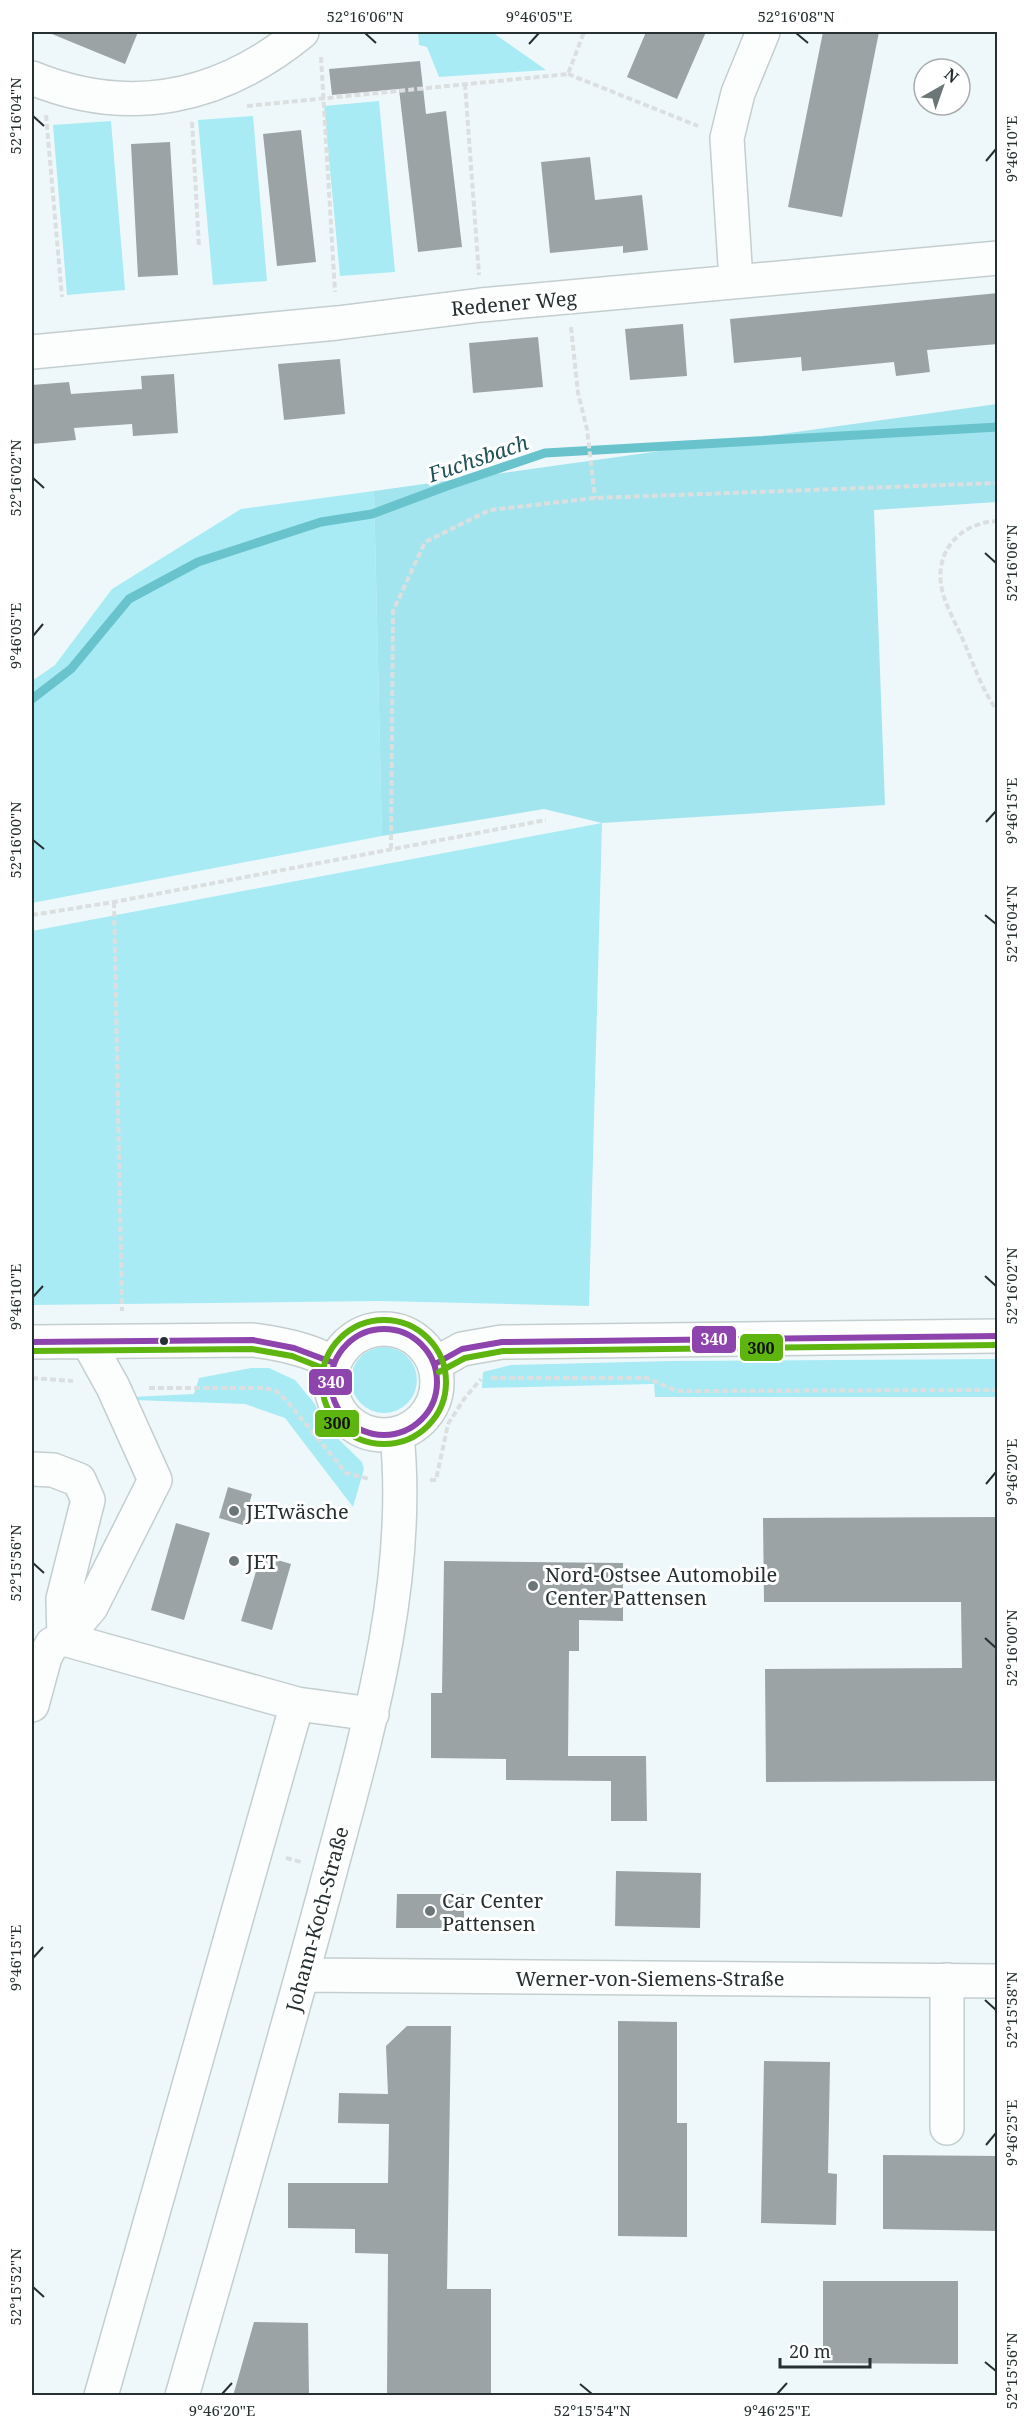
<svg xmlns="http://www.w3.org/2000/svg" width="1029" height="2427" viewBox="0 0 1029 2427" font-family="'Noto Serif',serif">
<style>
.green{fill:#a8ebf4}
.forest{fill:#a2e5ee}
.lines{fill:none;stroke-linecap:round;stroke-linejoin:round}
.stream{stroke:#69c3cd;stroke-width:9}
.building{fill:#9ca3a5}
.minor-casing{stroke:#c5cecf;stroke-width:36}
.path{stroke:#dcdfe0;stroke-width:4;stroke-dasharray:6 3;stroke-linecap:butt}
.minor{stroke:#fcfefe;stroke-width:33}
.bus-1-casing{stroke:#fff;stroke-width:10}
.bus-2-casing{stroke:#fff;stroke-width:10}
.bus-1{stroke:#8e44ad;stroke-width:6}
.bus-2{stroke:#5eb50f;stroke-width:6}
.ticks{fill:none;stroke:#273031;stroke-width:2}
.bus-dot{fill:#273031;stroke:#fff;stroke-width:2}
.poi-dot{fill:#6d7677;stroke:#fff;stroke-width:2}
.labels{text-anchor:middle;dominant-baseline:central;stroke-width:6;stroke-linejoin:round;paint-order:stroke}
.street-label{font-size:20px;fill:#273031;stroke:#fff}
.poi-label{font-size:20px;fill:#273031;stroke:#fff;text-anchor:start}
.water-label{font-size:21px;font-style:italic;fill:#205359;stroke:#fff}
.line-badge{stroke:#fff;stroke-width:2}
.badge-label{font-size:16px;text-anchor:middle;font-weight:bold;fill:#fff}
.pale-badge-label{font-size:16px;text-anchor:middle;font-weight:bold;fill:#111}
.neatline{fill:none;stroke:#273031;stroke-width:2}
.ticks-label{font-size:15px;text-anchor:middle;fill:#273031}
</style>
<rect width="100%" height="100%" fill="#eef8fa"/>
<!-- green -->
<path class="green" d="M418,32H492L546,70L439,77L427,47L419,45Z
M379,101L395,272L340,276L324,106Z
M253,116L267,281L213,285L198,120Z
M111,121L125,290L67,295L53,125Z
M374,491L382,836L32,903V681L55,665L112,589L241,509Z
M602,823L589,1306L380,1301L32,1305V931Z
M351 1380a33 33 0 1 1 66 0a33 33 0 1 1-66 0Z
M997,1359V1397H655L654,1384L482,1388L483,1372L511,1365L671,1361Z
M251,1368H269L295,1380L315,1404L325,1426L362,1462L364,1469L353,1507L285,1418L245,1404L133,1400L131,1397L194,1394L199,1378Z"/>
<!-- forest -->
<path class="forest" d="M997,404V502L874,510L885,805L602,823L544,809L382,836L374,491Z"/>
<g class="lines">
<!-- stream -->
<path class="stream" d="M32,699L71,669L129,599L198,562L321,522L372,514L447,486L545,453L998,427"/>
</g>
<!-- building -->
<path class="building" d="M47,32H138L125,64Z
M646,32H706L677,99L627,77Z
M823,32H879L842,217L788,207Z
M420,61L426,114L446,111L462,247L418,252L399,89L332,95L329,69Z
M301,130L316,262L277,266L263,134Z
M170,142L178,275L138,277L131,144Z
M590,157L595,200L642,195L648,250L623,253V246L550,253L541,162Z
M998,293V344L927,350L930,372L896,376L894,362L802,371L801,357L734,363L730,319Z
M683,324L687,376L630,380L625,329Z
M538,337L543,387L473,393L469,343Z
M340,359L345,414L284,420L278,364Z
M174,374L178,433L133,436L132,424L74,428L76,440L32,444V385L69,382L71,394L142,389L141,376Z
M228,1487L252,1494L243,1525L219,1518Z
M998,1517V1781L766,1782L765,1669L962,1668L961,1602H764L763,1518Z
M176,1523L210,1533L184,1620L151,1610Z
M261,1555L291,1564L272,1630L241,1621Z
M444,1561L623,1563V1621L579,1620V1651H569L568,1756H646L647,1821H611V1781L506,1780V1759L431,1758V1693H442Z
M616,1871L701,1873L700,1928L615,1926Z
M397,1894H464V1928H396Z
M618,2021L677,2022V2123H687V2237L618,2236Z
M407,2026H451L447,2289H491V2396H387L388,2254L355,2253V2229L288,2228V2183H388L389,2124L338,2123L339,2093L388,2094L386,2046Z
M764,2061L830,2062L828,2173L837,2174L836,2225L761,2223Z
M883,2155L998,2156V2231L883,2229Z
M823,2281H958V2364L823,2363Z
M254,2322L308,2323L309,2396H233Z"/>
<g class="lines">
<!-- minor casing -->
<g class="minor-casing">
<path id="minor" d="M32,78C130,118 221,98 302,32
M736,281L727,138L738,93L763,32
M32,352L337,323L481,305L998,258
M331 1382a53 53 0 1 1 106 0a53 53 0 1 1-106 0Z
M32,1342L253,1340C282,1344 307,1349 334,1363
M435,1364L462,1349L502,1342L998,1336
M32,1469L53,1470L79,1480L88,1500L63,1599L64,1639
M64,1639L91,1607L155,1480L113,1387L88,1342
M32,1705L45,1657L52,1644L64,1639L297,1704L372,1714
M302,1975L998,1981
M947,1980V2128
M101,2396L297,1704
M182,2396C231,2225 281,2055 327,1883C366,1737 412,1586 397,1434"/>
</g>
<!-- path -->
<path class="path" d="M321,57L335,292
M568,74L698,126
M465,84L479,275
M247,106L568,74L584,32
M46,115L62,297
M192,122L199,247
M571,327L578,393L587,429L595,498
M998,521C963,522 936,548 941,584C943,602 956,623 963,640C974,665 982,690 998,712
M391,849L393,611L425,542L490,510L595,498L998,483
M114,902L122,1311
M32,915L114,902L546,820
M32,1378L73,1381
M491,1378H647L677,1391H684L998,1390
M149,1388H261L275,1390L287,1401L346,1473L369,1479
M430,1480H436L448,1424L464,1399L481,1379
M286,1858L301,1862"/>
<!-- minor -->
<use href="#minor" class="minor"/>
<!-- bus-1 casing -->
<g class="bus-1-casing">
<path id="bus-1" d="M331 1382a53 53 0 1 1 106 0a53 53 0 1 1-106 0Z
M32,1342L253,1340L294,1348L334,1363
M435,1364L462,1349L502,1342L998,1336"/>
</g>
<!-- bus-2 casing -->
<g class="bus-2-casing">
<path id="bus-2" d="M322 1382a62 62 0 1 1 124 0a62 62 0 1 1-124 0Z
M32,1351L252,1349L292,1356L330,1371
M439,1372L465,1358L503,1351L998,1345"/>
</g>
<!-- bus-1 -->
<use href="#bus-1" class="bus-1"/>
<!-- bus-2 -->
<use href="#bus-2" class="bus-2"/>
</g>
<!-- ticks -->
<path class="ticks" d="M365,33L376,43M796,33L808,43M529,44L539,33M33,116L44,126M986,161L996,149M33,478L44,488M985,553L996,563M33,636L43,624M986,822L996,811M33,840L44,849M985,915L996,924M985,1276L996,1286M33,1297L43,1286M986,1484L996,1472M33,1563L44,1573M985,1638L996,1648M33,1958L43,1947M985,2000L996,2010M986,2145L996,2133M33,2287L44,2297M985,2362L996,2371M580,2384L592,2394M222,2394L232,2383M777,2394L787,2383"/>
<!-- markers -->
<circle class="bus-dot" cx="164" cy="1341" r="5"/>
<g class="poi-dot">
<circle cx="234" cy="1511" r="6"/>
<circle cx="234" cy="1561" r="6"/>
<circle cx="533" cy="1586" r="6"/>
<circle cx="430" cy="1911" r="6"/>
</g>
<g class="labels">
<!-- street labels -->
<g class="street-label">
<text transform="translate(514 303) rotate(-5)">Redener Weg</text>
<text transform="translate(317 1919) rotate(-75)">Johann-Koch-Straße</text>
<text x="650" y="1978">Werner-von-Siemens-Straße</text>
</g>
<!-- poi labels -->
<g class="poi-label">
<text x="246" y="1511">JETwäsche</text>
<text x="246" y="1561">JET</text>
<text x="545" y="1574">Nord-Ostsee Automobile<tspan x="545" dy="23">Center Pattensen</tspan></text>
<text x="442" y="1900">Car Center<tspan x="442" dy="23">Pattensen</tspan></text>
</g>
<!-- water labels -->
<g class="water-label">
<text transform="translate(478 458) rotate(-19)">Fuchsbach</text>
</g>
</g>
<g class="line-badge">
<rect x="691" y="1325" width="46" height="29" rx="6" fill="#8e44ad"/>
<rect x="739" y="1333" width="45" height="29" rx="6" fill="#5eb50f"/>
<rect x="308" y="1368" width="45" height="28" rx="6" fill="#8e44ad"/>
<rect x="314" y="1409" width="46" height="29" rx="6" fill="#5eb50f"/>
</g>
<g class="badge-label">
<text x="714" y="1345">340</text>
<text x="331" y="1388">340</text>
</g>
<g class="pale-badge-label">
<text x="761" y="1354">300</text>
<text x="337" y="1429">300</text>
</g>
<!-- border -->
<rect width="1029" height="2427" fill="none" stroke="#ffffff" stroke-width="66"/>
<!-- north arrow -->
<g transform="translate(942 87) rotate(40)"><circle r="28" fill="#ffffff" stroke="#a9acad" stroke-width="1.5"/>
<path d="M0-4.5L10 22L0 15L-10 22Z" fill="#6d7677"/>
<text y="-9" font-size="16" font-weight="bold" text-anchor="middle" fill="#273031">N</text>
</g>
<!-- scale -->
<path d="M780 2358v9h90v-9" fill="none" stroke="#273031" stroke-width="3"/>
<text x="789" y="2358" font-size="18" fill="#273031" stroke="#ffffff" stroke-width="4.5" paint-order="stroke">20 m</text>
<rect x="33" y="33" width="963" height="2361" class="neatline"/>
<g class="ticks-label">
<text x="365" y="22">52°16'06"N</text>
<text x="539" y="22">9°46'05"E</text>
<text x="796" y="22">52°16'08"N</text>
<text transform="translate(16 116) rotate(-90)" y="5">52°16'04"N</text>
<text transform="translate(1012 149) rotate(-90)" y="5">9°46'10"E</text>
<text transform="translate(16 478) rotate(-90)" y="5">52°16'02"N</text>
<text transform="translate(1012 563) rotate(-90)" y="5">52°16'06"N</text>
<text transform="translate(16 636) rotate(-90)" y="5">9°46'05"E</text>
<text transform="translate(1012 811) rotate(-90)" y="5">9°46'15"E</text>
<text transform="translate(16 840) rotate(-90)" y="5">52°16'00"N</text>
<text transform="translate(1012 924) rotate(-90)" y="5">52°16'04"N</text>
<text transform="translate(1012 1286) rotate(-90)" y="5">52°16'02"N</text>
<text transform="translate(16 1297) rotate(-90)" y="5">9°46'10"E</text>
<text transform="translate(1012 1472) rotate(-90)" y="5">9°46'20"E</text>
<text transform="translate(16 1563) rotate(-90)" y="5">52°15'56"N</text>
<text transform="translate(1012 1648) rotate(-90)" y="5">52°16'00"N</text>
<text transform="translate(16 1958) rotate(-90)" y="5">9°46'15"E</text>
<text transform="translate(1012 2010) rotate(-90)" y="5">52°15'58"N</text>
<text transform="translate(1012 2133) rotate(-90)" y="5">9°46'25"E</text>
<text transform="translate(16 2287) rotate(-90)" y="5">52°15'52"N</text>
<text transform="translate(1012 2371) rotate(-90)" y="5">52°15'56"N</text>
<text x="222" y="2416">9°46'20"E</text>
<text x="592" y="2416">52°15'54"N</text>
<text x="777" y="2416">9°46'25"E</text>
</g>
</svg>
